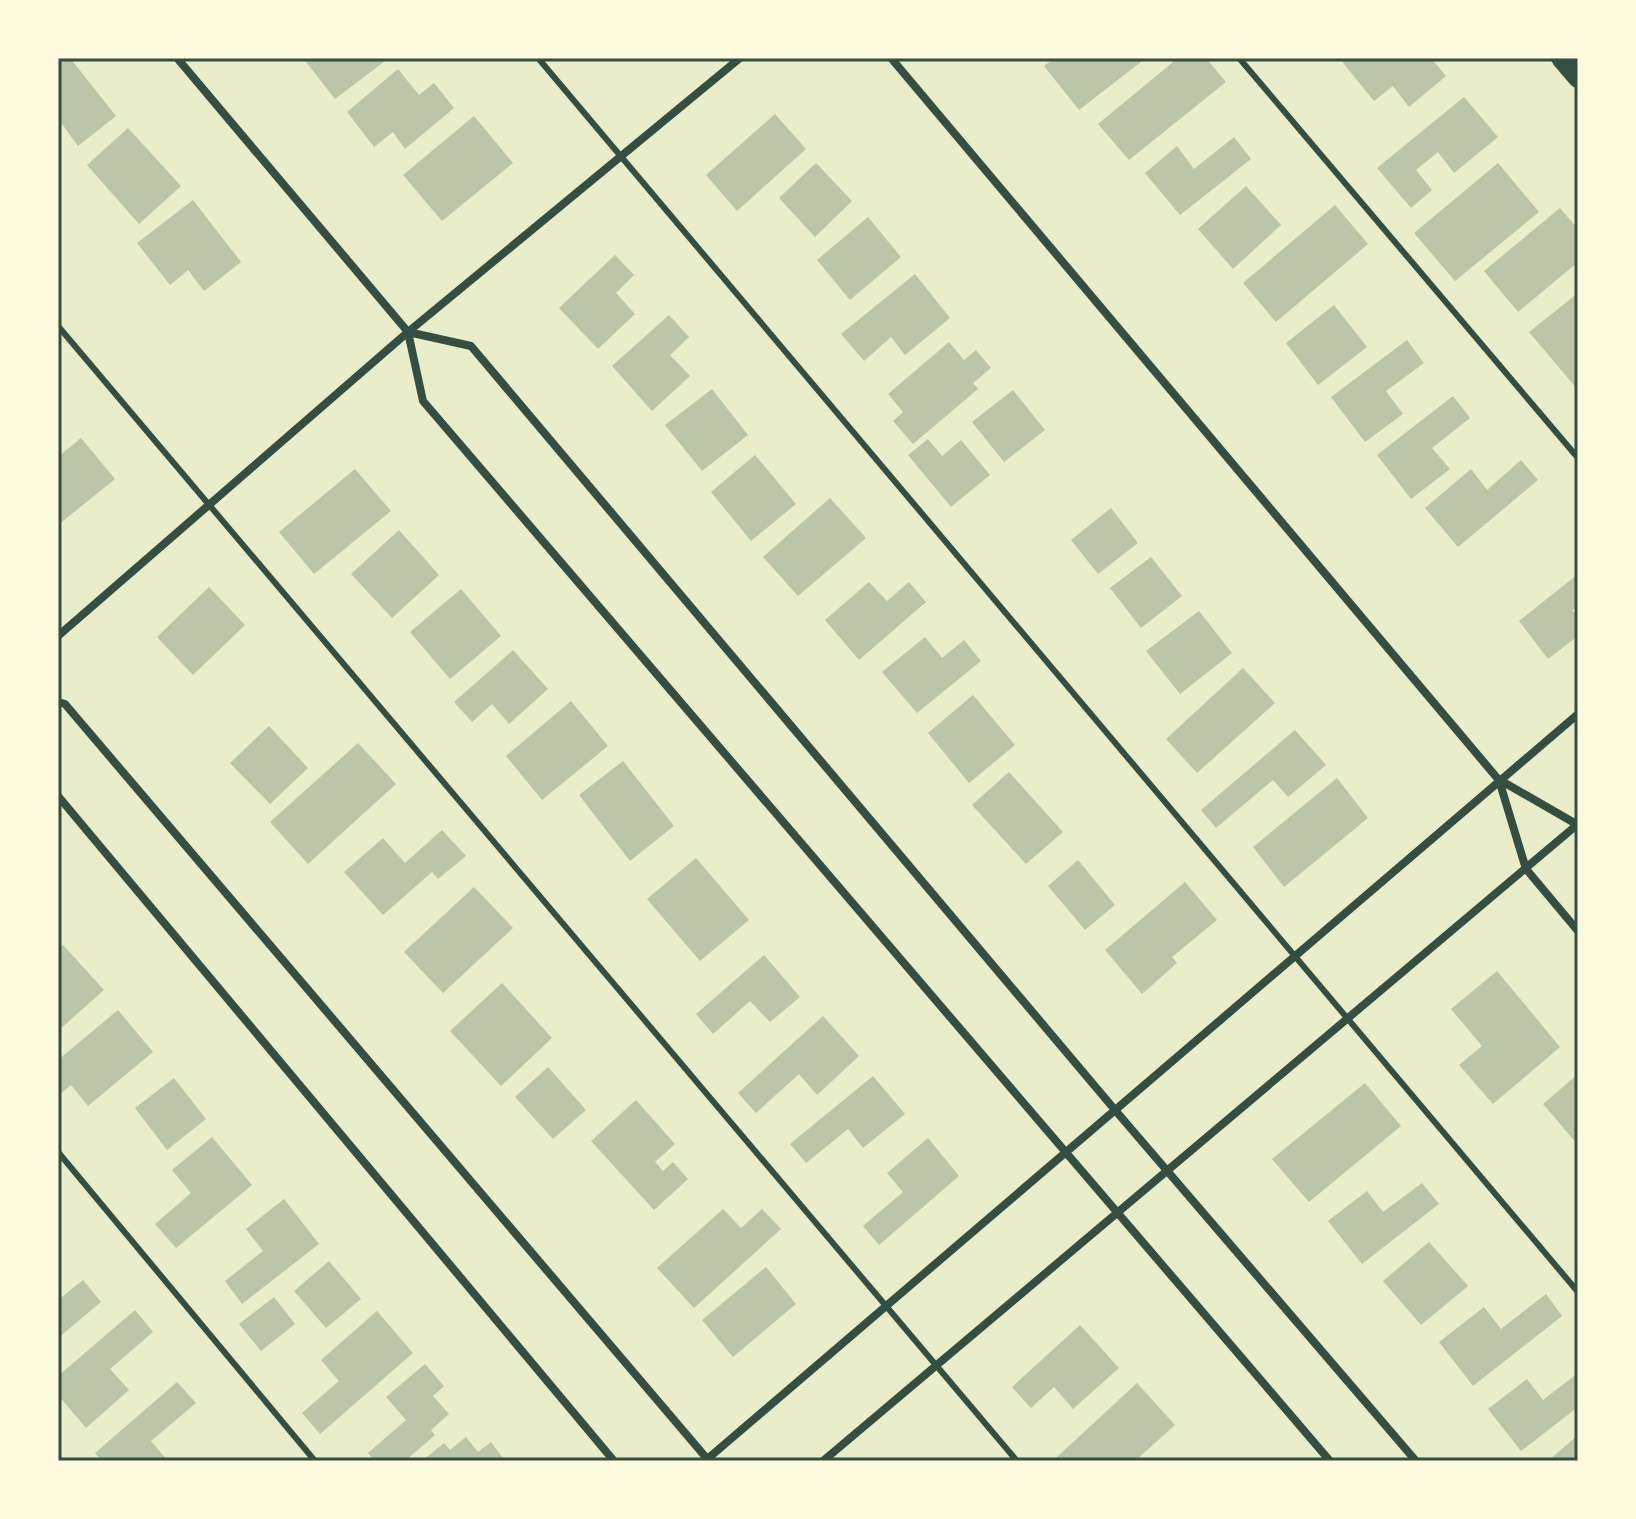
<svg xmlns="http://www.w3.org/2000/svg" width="1636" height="1519" viewBox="0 0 1636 1519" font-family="Merriweather,serif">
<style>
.building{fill:#bcc5a7}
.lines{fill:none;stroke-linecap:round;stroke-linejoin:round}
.service{stroke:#344e41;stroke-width:6}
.minor{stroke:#344e41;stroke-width:8}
.primary{stroke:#344e41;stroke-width:20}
.neatline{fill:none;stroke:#344e41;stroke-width:3}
</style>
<rect width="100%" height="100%" fill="#e9edc9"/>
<!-- building -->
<path class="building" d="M58,58H70L116,116L78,146L62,124L58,127Z
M303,58H389L335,99Z
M1055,58H1146L1079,110L1044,66Z
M1178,58H1206L1226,82L1129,160L1098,124Z
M1339,58H1431L1446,76L1409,107L1393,86L1374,101Z
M398,69L419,95L434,83L454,108L405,149L393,132L374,147L347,112Z
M1464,97L1498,137L1454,173L1438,152L1416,170L1432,190L1411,208L1377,168Z
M775,114L806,149L737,211L706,175Z
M474,116L513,163L442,221L403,175Z
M128,128L181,186L139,224L87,165Z
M1234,137L1251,159L1180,215L1145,173L1177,146L1194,169Z
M816,163L852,201L815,237L779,198Z
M1498,163L1539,212L1455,281L1414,233Z
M1246,186L1281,225L1233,269L1198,229Z
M193,200L241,262L204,291L188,270L170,285L137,243Z
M1335,205L1368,244L1276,322L1243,283Z
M1560,208L1578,229V262L1518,312L1484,271Z
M868,217L901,257L850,300L817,260Z
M615,255L634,275L616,293L635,314L598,349L559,308Z
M915,274L950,318L905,355L891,337L864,361L841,334Z
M1578,293V390L1529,332Z
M1334,305L1367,347L1318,385L1286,343Z
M669,315L689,337L670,355L690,376L652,411L612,366Z
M1407,340L1424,363L1386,391L1403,414L1365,442L1331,397Z
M949,342L964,360L976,350L991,368L973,383L978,389L913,444L893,421L903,412L888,394Z
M712,389L748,435L702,471L665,425Z
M1013,390L1045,430L1004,462L972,422Z
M1453,396L1470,418L1432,448L1450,469L1411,499L1377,455Z
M81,438L115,479L58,525V457Z
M928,439L942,456L961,440L990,475L951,507L908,455Z
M755,455L796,504L751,541L711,492Z
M1521,460L1538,480L1458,547L1425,508L1471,469L1487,490Z
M355,469L391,511L314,574L279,532Z
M830,498L866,538L798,596L763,557Z
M1111,508L1138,543L1098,574L1071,540Z
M399,530L439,575L392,618L351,574Z
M1151,557L1182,596L1141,628L1110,588Z
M1578,574V606L1572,610L1578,618V636L1548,659L1519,621Z
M869,582L887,601L909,582L926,602L859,660L825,620Z
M209,587L245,625L193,675L157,637Z
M461,589L501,636L450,679L410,632Z
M1199,611L1232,653L1180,694L1146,651Z
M925,637L942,658L964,640L981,661L917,713L882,672Z
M513,650L548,689L509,724L492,704L472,722L454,702Z
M1243,668L1275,703L1197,773L1166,739Z
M973,695L1015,745L969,783L928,733Z
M571,701L608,746L542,800L506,756Z
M269,726L308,768L270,804L230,763Z
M1295,730L1326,765L1288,797L1273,780L1216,828L1201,810Z
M358,743L396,784L308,864L270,822Z
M623,761L674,826L630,861L579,795Z
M1009,772L1063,832L1026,864L972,805Z
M1337,778L1368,818L1284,887L1253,847Z
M442,830L466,856L438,879L432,872L383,915L344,872L383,838L405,863Z
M696,858L749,920L700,961L647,899Z
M1078,860L1115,905L1085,930L1048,886Z
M1185,882L1217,920L1172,957L1177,963L1142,994L1105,950Z
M474,887L513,928L443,993L404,952Z
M63,945L104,990L58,1031V949Z
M764,955L800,997L770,1022L750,1001L713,1034L696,1014Z
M1497,971L1560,1047L1493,1104L1459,1065L1482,1046L1451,1009Z
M502,983L552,1038L501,1086L450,1031Z
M118,1010L153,1052L88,1106L71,1085L58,1096V1060Z
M823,1016L859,1056L817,1095L799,1074L756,1113L738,1093Z
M548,1067L586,1110L553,1139L515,1097Z
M1578,1074V1145L1543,1104Z
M873,1076L905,1114L863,1148L848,1129L806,1163L790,1144Z
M174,1078L206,1119L167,1150L135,1108Z
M1365,1083L1401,1126L1309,1202L1272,1159Z
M636,1100L675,1144L655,1162L663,1171L673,1162L688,1179L654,1210L591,1141Z
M212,1137L252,1185L176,1248L155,1224L191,1193L172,1170Z
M928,1138L959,1176L879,1245L863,1226L903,1192L887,1173Z
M1422,1183L1439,1204L1362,1264L1328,1221L1367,1191L1383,1212Z
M284,1199L319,1244L242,1304L225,1281L263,1251L246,1229Z
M723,1209L741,1228L762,1209L781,1229L694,1308L657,1268Z
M1429,1242L1468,1286L1421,1325L1383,1281Z
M329,1261L361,1299L326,1328L294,1291Z
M766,1267L796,1304L733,1357L702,1320Z
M83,1280L101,1302L58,1338V1300Z
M1546,1294L1562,1316L1473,1386L1439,1342L1484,1307L1501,1329Z
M274,1297L295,1324L261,1351L239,1324Z
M135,1310L153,1332L110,1369L129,1390L86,1428L58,1395V1376Z
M377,1311L413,1353L320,1434L302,1413L339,1381L321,1360Z
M1080,1325L1119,1368L1073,1409L1054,1387L1031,1408L1012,1387Z
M425,1364L444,1386L433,1396L449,1414L431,1430L435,1435L405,1461H375L368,1453L406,1420L386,1397Z
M1578,1373V1407L1521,1451L1488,1409L1527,1379L1543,1400Z
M177,1382L196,1403L151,1441L168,1461H102L95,1453Z
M1137,1383L1175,1425L1135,1461H1059L1056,1458Z
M1578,1435V1461H1548Z
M466,1437L478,1452L491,1442L505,1461H422L444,1443L450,1450Z"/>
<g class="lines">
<!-- service -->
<path class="service" d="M538,58L1578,1292
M1239,58L1578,458
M58,326L1017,1461
M58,1152L315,1461"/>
<!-- minor -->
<path class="minor" d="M177,58L408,332L423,401L1330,1461
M891,58L1498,779L1578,825
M408,332L471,346L1115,1110L1416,1461
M58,636L408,332L740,58
M58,702L65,704L709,1461
M1499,780L1526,869L1578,931
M58,796L614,1461
M705,1461L1578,714
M823,1461L1578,824"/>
<!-- primary -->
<path class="primary" d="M1561,58L1578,78"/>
</g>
<!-- border -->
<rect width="1636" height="1519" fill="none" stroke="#fefae0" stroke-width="120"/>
<rect x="60" y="60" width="1516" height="1399" class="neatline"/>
</svg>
